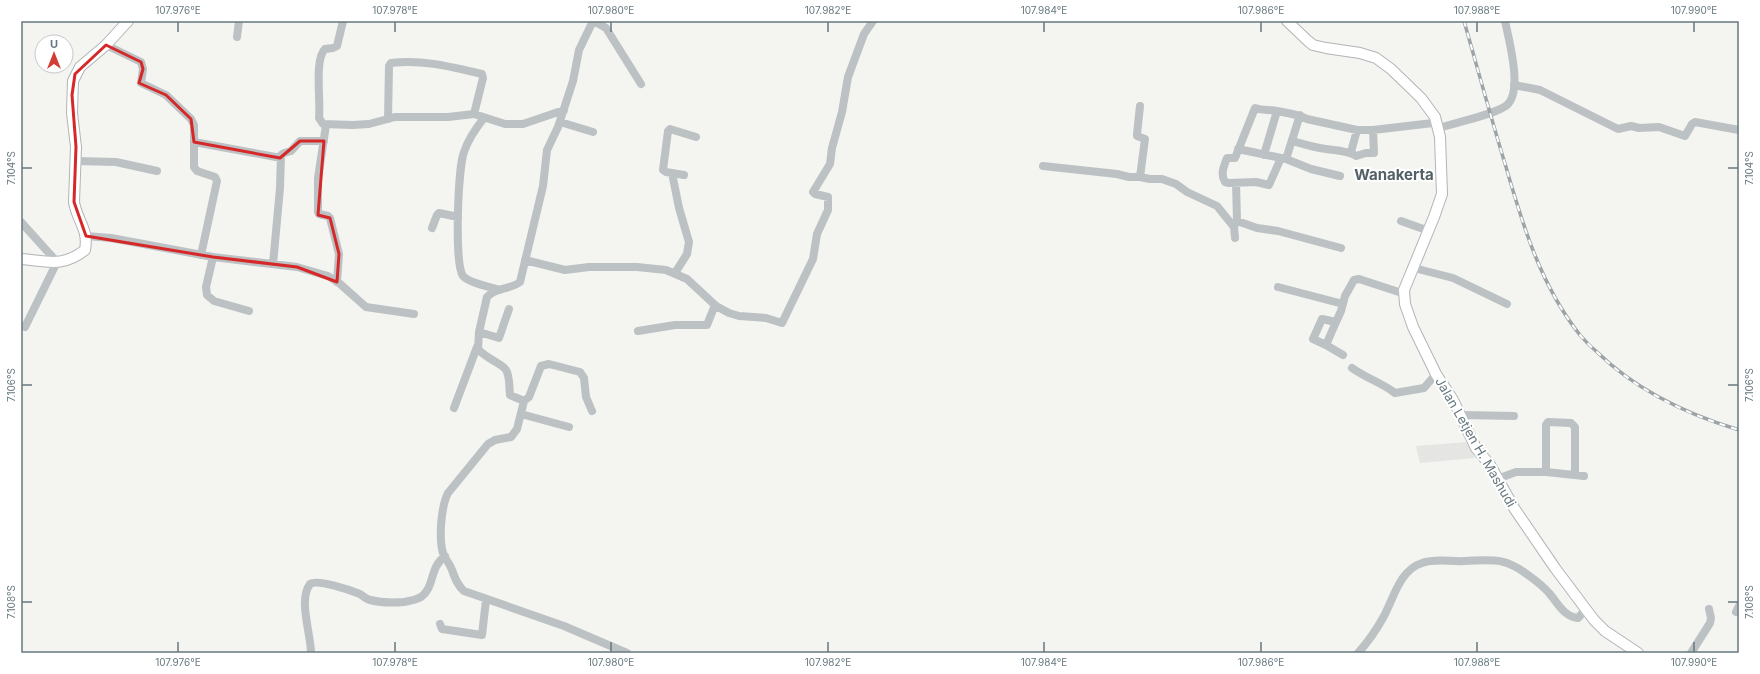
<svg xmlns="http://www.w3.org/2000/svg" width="1760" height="674" viewBox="0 0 1760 674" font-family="Inter,sans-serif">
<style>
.built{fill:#e5e5e4}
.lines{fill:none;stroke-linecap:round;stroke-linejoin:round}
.major-casing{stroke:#b0b5b7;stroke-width:12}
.minor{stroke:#bcc1c3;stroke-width:8}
.major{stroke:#fff;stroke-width:10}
.rail-casing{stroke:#9ca4a7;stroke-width:3.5}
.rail{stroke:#fff;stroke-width:2;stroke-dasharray:6;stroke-linecap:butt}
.marked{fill:none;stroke:#d62828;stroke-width:3;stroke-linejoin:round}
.ticks{fill:none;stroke:#66787f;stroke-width:1.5}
.labels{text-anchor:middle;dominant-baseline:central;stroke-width:4;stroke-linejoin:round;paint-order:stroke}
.street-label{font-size:13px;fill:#66787f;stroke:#fff}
.quarter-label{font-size:15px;font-weight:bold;fill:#536065;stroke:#fff}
.neatline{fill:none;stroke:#66787f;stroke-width:1.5}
.ticks-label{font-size:10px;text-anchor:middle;fill:#66787f}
</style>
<rect width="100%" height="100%" fill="#f4f4f1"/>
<!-- built -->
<path class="built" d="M1467,442L1475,458L1420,463L1416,446Z"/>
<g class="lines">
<!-- major casing -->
<g class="major-casing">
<path id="major" d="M1287,21L1308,41L1313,45L1326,48L1360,53L1376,58L1391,69L1421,98L1435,117L1440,137L1442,194L1434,217L1404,290L1405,304L1413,327L1436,374L1453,400L1476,448L1490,465L1514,508L1555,568L1594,620L1605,631L1638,653
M21,259C47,261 62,268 85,250C89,229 77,221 74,202L76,147L72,113L73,81L80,67L106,45L128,21"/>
</g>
<!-- minor -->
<path class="minor" d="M343,21L337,46L333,48L325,49C314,59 321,102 319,118L323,124L353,125L369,124L395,117H448L474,114L505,124H523L564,110
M593,21L579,50L573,81L558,127L547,150L543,186L520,282C510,290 495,287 487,297L479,332L478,349C485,358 503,364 506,370C510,376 509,387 510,395L524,401L517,429L511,437L495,440L488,444L448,493C441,507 438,541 444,556C446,560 450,564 452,570C455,578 457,585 464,591L564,626L627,653
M594,21L606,28L641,84
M237,37L239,21
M106,45L141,62L143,69L141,83L166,95L191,119L194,125V167L197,171L215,177L217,181L201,255
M1514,85L1540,90L1618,129L1631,126L1639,128L1659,127L1685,136L1692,124L1695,122L1739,130
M484,118C476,128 468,140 464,152C458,168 454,264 463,276C469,283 491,287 500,290
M388,119L389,66L391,63C422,59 452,67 482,74L483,78L474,114
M560,122L593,132
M326,125L318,178V212L319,214L328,216L330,218L339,254L337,282
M1292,141C1303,144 1315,148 1326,149C1334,150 1350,151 1356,156L1366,153H1374L1373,130
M194,142L281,158
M1238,149L1286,159L1311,169L1340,176
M1351,152L1357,130
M1264,155L1277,111
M1281,158L1269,185L1256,182L1229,183L1225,182C1220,174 1224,166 1227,158H1235L1255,108C1264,111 1270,109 1277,111C1287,113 1298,114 1307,119L1357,130H1373L1433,123L1439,128C1454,123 1497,114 1507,105C1523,91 1509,40 1505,21
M1286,159L1300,115
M76,161L116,162L157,171
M1043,166L1117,174L1129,177H1140L1150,179H1162L1176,184L1187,192L1217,206L1234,227L1237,221
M672,173L679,208L689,242L687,254L675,273
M684,175L666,172L663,170L668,131L670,129L696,137
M1140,177L1145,139L1137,136V134L1140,106
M1236,183L1237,221L1257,228L1278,231L1341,248
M1401,221L1429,231
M21,222L57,262L25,327
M1234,227L1235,238
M432,228L437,215L439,213L458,217
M86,236L111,238L213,257L297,267L328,276L339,283L366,307L414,314
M213,257L206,287L207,295L214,301L249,311
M525,260L565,270L589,267H637L666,270L687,279L716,306L729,313L739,316L766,318L782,323L813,259L817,234L828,210V197L815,194L813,192L830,164L832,148L842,112L848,77L864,34L873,21
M273,264L280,188L281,155L284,153L291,151L300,141H324
M1414,268L1453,278L1507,304
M1278,287L1343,304
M1336,322L1326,345L1313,339L1322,319L1336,322L1341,311L1345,296L1354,280L1359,279L1405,294
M638,331L675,325H707L715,305
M479,332L499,338L509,309
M1326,345L1343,355
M1352,368C1366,378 1382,383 1395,393L1424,388L1436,374
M524,401L529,397L541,366L549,364L580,372L584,378L586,397L592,411
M454,408L477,347
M521,414L569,427
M1461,415L1514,416
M1546,472V425L1548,422L1571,423L1575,427V475
M1497,479L1516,472H1546L1584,476
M1736,612L1739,606
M440,624L442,629L482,635L486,600
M311,653C311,634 298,600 310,584C318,579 350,590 360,594C363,596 366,599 370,600C382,603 392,603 404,602C410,601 416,600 421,597C435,587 429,568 445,556
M1358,653C1368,642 1377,629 1384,616C1394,597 1400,570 1422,563C1436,558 1451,562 1465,561C1493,560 1504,557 1528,575C1535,580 1543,586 1549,593C1558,603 1563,616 1578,618L1586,609
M1691,653L1710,623L1711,618L1709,609"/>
<!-- major -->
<use href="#major" class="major"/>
<!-- rail casing -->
<g class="rail-casing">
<path id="rail" d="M1464,21C1478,70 1491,118 1506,167C1523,226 1541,286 1580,335C1585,341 1591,347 1597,352C1637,391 1686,414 1739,430"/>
</g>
<!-- rail -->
<use href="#rail" class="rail"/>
</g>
<!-- marked area -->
<path class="marked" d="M106,45L141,62L143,69L139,83L166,95L191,119L194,142L280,158L300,141H324L318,215L330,218L339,254L337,282L297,267L213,257L86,236L74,202L76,147L72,95L75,74Z"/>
<!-- ticks -->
<path class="ticks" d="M178,22V32M395,22V32M611,22V32M828,22V32M1044,22V32M1261,22V32M1477,22V32M1694,22V32M22,168H32M1728,168H1738M22,385H32M1728,385H1738M22,602H32M1728,602H1738M178,642V652M395,642V652M611,642V652M828,642V652M1044,642V652M1261,642V652M1477,642V652M1694,642V652"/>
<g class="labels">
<!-- street labels -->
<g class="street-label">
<text transform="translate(1476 442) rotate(60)">Jalan Letjen H. Mashudi</text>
</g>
<!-- quarter labels -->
<g class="quarter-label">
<text x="1394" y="174">Wanakerta</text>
</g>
</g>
<!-- border -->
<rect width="1760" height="674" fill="none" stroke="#ffffff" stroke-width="44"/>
<!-- north arrow -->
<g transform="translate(54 54)"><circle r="19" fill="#ffffff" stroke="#c2c9cc"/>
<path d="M0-3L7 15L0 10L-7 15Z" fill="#d23e33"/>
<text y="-6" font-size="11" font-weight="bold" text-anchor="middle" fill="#66787f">U</text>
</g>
<rect x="22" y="22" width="1716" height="630" class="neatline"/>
<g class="ticks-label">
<text x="178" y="14">107.976°E</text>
<text x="395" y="14">107.978°E</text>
<text x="611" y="14">107.980°E</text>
<text x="828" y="14">107.982°E</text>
<text x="1044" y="14">107.984°E</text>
<text x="1261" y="14">107.986°E</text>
<text x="1477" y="14">107.988°E</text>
<text x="1694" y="14">107.990°E</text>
<text transform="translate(11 168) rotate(-90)" y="4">7.104°S</text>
<text transform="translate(1749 168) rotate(-90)" y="4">7.104°S</text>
<text transform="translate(11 385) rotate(-90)" y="4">7.106°S</text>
<text transform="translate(1749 385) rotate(-90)" y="4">7.106°S</text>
<text transform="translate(11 602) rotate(-90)" y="4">7.108°S</text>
<text transform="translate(1749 602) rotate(-90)" y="4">7.108°S</text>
<text x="178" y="666">107.976°E</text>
<text x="395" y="666">107.978°E</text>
<text x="611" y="666">107.980°E</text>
<text x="828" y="666">107.982°E</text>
<text x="1044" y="666">107.984°E</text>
<text x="1261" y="666">107.986°E</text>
<text x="1477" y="666">107.988°E</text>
<text x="1694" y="666">107.990°E</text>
</g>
</svg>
